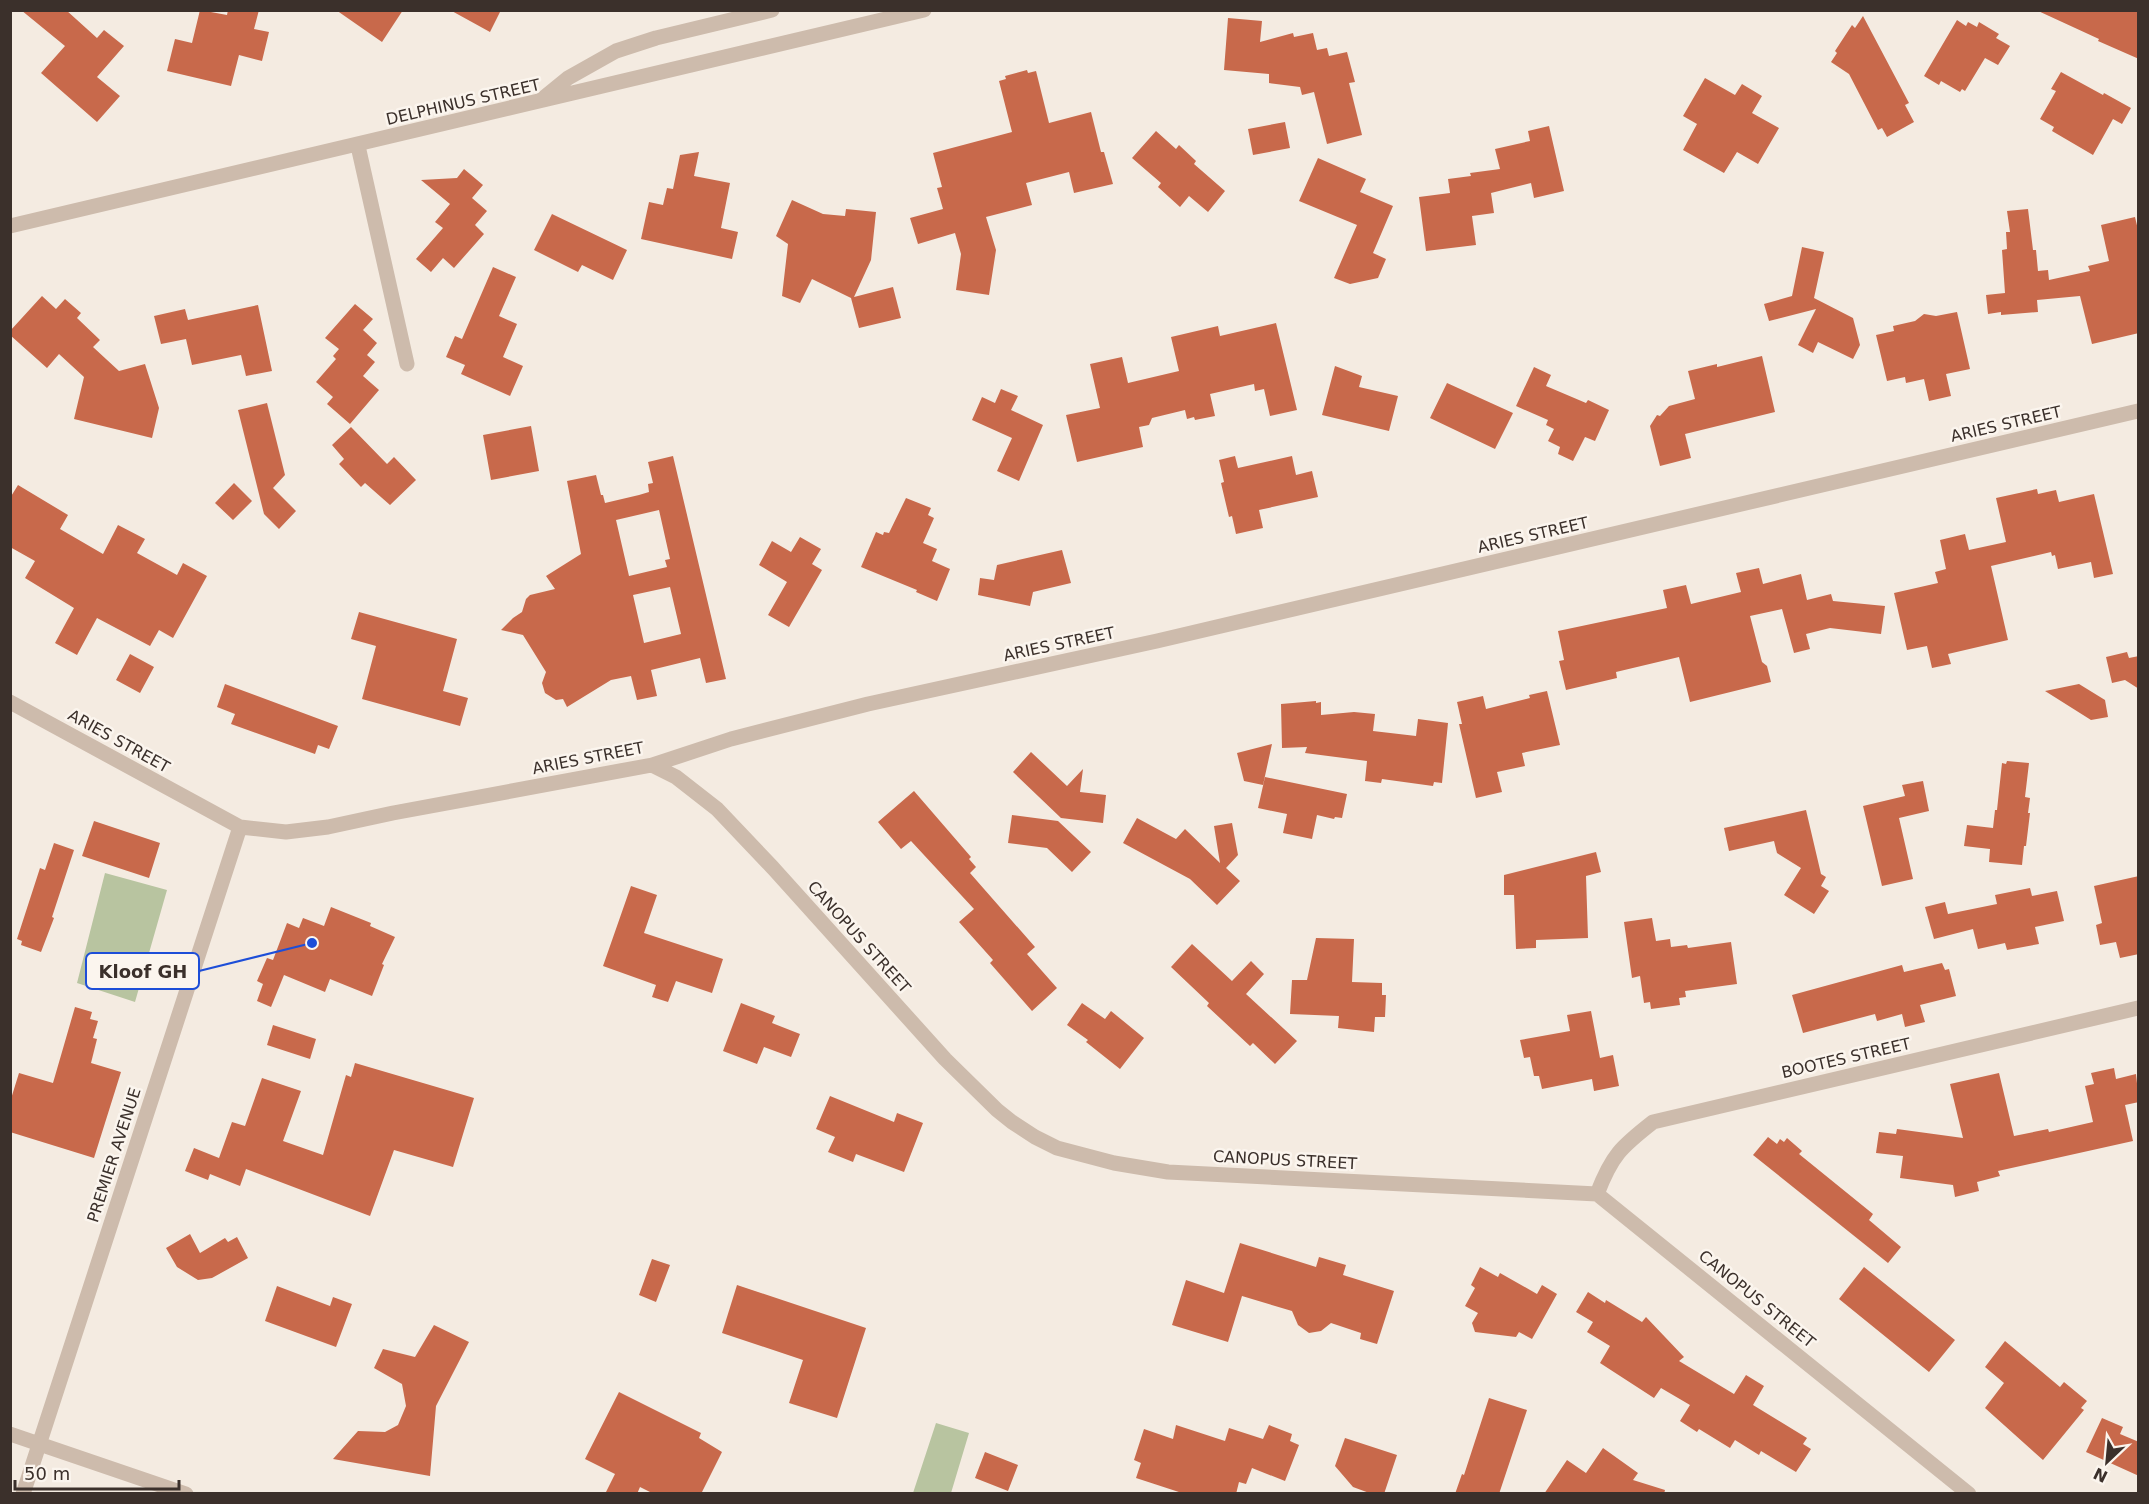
<svg xmlns="http://www.w3.org/2000/svg" width="2149" height="1504" viewBox="0 0 2149 1504" font-family="'DejaVu Sans',sans-serif">
<style>
.green{fill:#b8c4a0}
.building{fill:#c8694b;fill-rule:evenodd}
.lines{fill:none;stroke-linecap:round;stroke-linejoin:round}
.minor{stroke:#cdbbac;stroke-width:15}
.labels{text-anchor:middle;dominant-baseline:central;stroke-width:5;stroke-linejoin:round;paint-order:stroke}
.street-label{font-size:16px;fill:#3b302b;stroke:#fbf5ee}
.leader{fill:none;stroke:#1d4ed8;stroke-width:2}
.callout-dot{fill:#1d4ed8;stroke:#fbf5ee;stroke-width:2}
.callout{fill:#fbf5ee;stroke:#1d4ed8;stroke-width:2}
.callout-label{font-size:18px;text-anchor:middle;font-weight:bold;fill:#3b302b}
</style>
<rect width="100%" height="100%" fill="#f4ebe1"/>
<!-- green -->
<path class="green" d="M105,873L167,890L135,1002L77,983Z
M936,1423L969,1433L951,1493H913Z"/>
<!-- building -->
<path class="building" d="M21,10H66L97,38L104,30L124,46L97,77L120,96L97,122L41,73L65,46Z
M200,10L227,15L228,10H259L254,29L269,32L262,61L239,55L231,86L167,71L175,39L192,43Z
M336,10H403L382,42Z
M450,10H501L490,32Z
M2036,10H2139V59L2098,41L2099,39Z
M1863,16L1909,103L1905,105L1914,122L1887,137L1882,128L1878,130L1849,74L1831,62L1837,53L1835,51L1852,25L1855,28Z
M1228,18L1262,21L1260,42L1293,33L1294,37L1313,33L1317,50L1327,48L1329,56L1347,52L1355,82L1349,83L1362,135L1327,144L1314,92L1302,95L1300,87L1269,83V74L1224,70Z
M1957,20L1966,26L1968,22L1977,27L1979,22L1999,34L1996,38L2010,46L1998,65L1985,58L1965,91L1962,89L1960,92L1941,81L1939,85L1924,76Z
M1027,70L1028,73L1036,71L1049,123L1091,112L1101,152H1104L1113,184L1074,193L1069,172L1026,183L1032,205L986,217L996,250L989,295L956,290L961,254L955,233L918,244L910,218L943,209L937,188L942,187L933,153L1012,132L999,81L1006,79L1005,76Z
M2061,72L2103,95L2104,93L2131,108L2122,124L2113,119L2093,155L2052,131L2054,127L2040,119L2056,91L2051,89Z
M1705,78L1735,95L1742,84L1762,96L1752,113L1779,128L1758,164L1737,152L1724,173L1683,150L1697,124L1683,116Z
M1285,122L1290,148L1253,155L1248,129Z
M1549,126L1564,191L1534,198L1531,183L1491,193L1494,213L1472,216L1476,245L1426,251L1419,197L1450,193L1448,179L1471,176L1470,173L1500,169L1495,149L1530,141L1528,131Z
M1156,131L1176,149L1179,145L1196,161L1194,164L1225,191L1208,212L1189,196L1180,207L1158,187L1161,183L1132,158Z
M699,152L694,176L730,183L721,228L738,232L732,259L641,239L649,202L663,205L667,188L673,189L680,155Z
M1318,158L1366,179L1360,192L1393,206L1373,253L1386,259L1378,278L1350,284L1334,278L1357,225L1299,201Z
M464,169L483,185L472,198L487,211L475,225L484,234L454,268L443,258L431,272L416,259L443,228L435,222L450,204L421,180L457,178Z
M792,200L823,214L845,216L846,209L876,212L871,260L854,297L893,287L901,318L859,328L851,298L812,279L800,303L782,296L788,244L776,236Z
M2028,209L2033,250H2036L2038,271L2048,270L2049,280L2090,271L2088,266L2109,261L2101,225L2135,217L2139,234V333L2092,344L2080,296L2037,300L2038,312L2001,315V312L1988,314L1986,295L2005,293L2002,250L2007,249L2006,232H2010L2007,211Z
M552,214L627,250L613,280L582,265L578,272L534,250Z
M1802,247L1824,252L1814,298L1853,318L1860,345L1853,359L1818,342L1813,353L1798,345L1816,309L1769,321L1764,304L1792,296Z
M493,267L516,277L499,316L517,324L503,357L523,366L510,396L461,374L465,365L446,357L455,336L462,339Z
M42,296L56,309L65,299L81,313L77,318L100,340L93,347L119,371L145,364L159,408L152,438L74,419L84,377L59,354L47,368L10,335V331Z
M355,304L373,319L363,330L377,343L367,355L375,362L363,376L379,390L350,424L327,404L333,397L316,382L336,359L333,356L339,349L325,338Z
M258,305L272,371L246,376L241,355L192,365L186,339L161,344L154,316L185,309L188,320Z
M1957,312L1970,369L1946,374L1951,396L1929,401L1924,379L1906,383L1905,377L1887,381L1876,335L1894,331L1893,326L1915,321L1924,314L1936,316Z
M1276,323L1297,410L1270,416L1264,389L1255,391L1254,384L1210,394L1215,416L1195,420L1194,417L1187,419L1185,410L1152,418L1149,425L1139,427L1143,447L1077,462L1066,415L1100,408L1090,364L1122,357L1128,383L1179,371L1171,337L1218,326L1220,336Z
M1762,356L1775,412L1685,434L1691,458L1660,466L1650,426L1657,415L1660,416L1669,406L1695,399L1688,371L1717,364V367Z
M1335,366L1362,376L1359,387L1398,396L1389,431L1322,415Z
M1534,367L1551,375L1546,386L1586,403L1588,400L1609,410L1595,441L1585,437L1573,461L1558,454L1560,447L1548,441L1554,429L1546,425L1548,420L1516,406Z
M1447,383L1513,413L1495,449L1430,418Z
M1001,389L1018,396L1011,410L1043,425L1019,481L997,471L1012,438L972,420L982,397L995,403Z
M267,403L285,475L273,488L296,511L279,529L264,514L238,410Z
M531,426L539,471L491,480L483,435Z
M351,427L387,464L394,457L416,480L390,505L365,483L361,487L339,464L344,459L332,445Z
M673,456L726,679L706,683L700,658L651,670L657,696L637,700L631,676L611,680L567,707L563,699L556,700L545,693L542,683L546,672L523,635L501,630L513,618L522,612L526,599L530,595L555,589L546,576L581,554L567,481L596,475L601,495H603L605,503L639,495L649,492L648,484L653,483L648,462ZM659,510L670,559L665,560L667,567L629,576L616,520ZM670,587L681,634L644,643L633,595Z
M1235,456L1238,468L1292,456L1296,475L1312,471L1318,497L1259,510L1263,528L1236,534L1232,516L1229,517L1221,483L1224,482L1219,460Z
M234,483L252,501L233,520L215,503Z
M18,485L68,515L60,529L103,554L118,525L145,539L137,553L177,575L183,563L207,576L173,638L159,630L150,646L97,618L77,655L55,643L74,608L25,578L35,561L10,547V498Z
M2037,489L2038,494L2056,490L2059,502L2094,494L2113,574L2094,578L2091,562L2058,569L2055,555L2052,556L2051,552L1991,566L2008,640L1948,654L1951,664L1932,668L1927,646L1907,650L1894,593L1938,583L1935,572L1946,569L1940,540L1965,534L1969,550L2006,542L1996,498Z
M906,498L931,508L928,515L934,518L923,543L937,549L932,561L950,569L937,601L916,592L917,590L861,567L876,532L883,535L884,532L889,533Z
M800,537L821,549L812,564L822,570L789,627L768,615L787,582L759,565L772,541L791,552Z
M1062,550L1071,583L1033,592L1030,606L978,595L980,578L994,580L997,565Z
M1759,568L1763,584L1801,574L1807,600L1831,594L1833,601L1885,606L1881,634L1830,628L1806,634L1810,649L1794,653L1782,609L1750,616L1762,662L1767,666L1771,682L1690,702L1679,657L1616,672L1617,678L1566,690L1559,661L1564,660L1558,631L1667,608L1663,590L1686,585L1691,604L1741,592L1736,573Z
M359,612L457,639L443,691L468,698L460,726L362,699L376,646L351,639Z
M2127,652L2129,658L2139,656V689L2125,680L2112,683L2106,657Z
M130,654L154,667L140,693L116,680Z
M225,684L338,726L329,749L318,745L315,754L231,724L235,714L217,707Z
M2079,684L2105,700L2108,717L2091,720L2045,691Z
M1547,691L1560,745L1522,753L1525,766L1497,772L1502,792L1476,798L1459,724H1462L1457,702L1483,696L1486,709L1530,698L1529,695Z
M1316,701V703L1321,702V715L1354,712L1375,714L1373,731L1416,736L1418,719L1448,723L1442,783L1434,782L1433,786L1382,779L1381,783L1365,781L1367,761L1305,753L1307,747L1282,748L1281,704Z
M1272,744L1263,785L1244,781L1237,753Z
M1031,752L1067,786L1083,769L1080,792L1106,795L1103,823L1061,818L1013,772Z
M2007,761L2029,763L2025,797L2030,798L2028,813H2030L2026,846H2024L2022,865L1989,862L1990,849L1964,846L1967,825L1993,828L1995,810H1997L2002,763L2006,764Z
M1265,777L1347,794L1342,818L1335,817L1334,819L1317,815L1312,839L1283,833L1287,814L1258,808Z
M1923,781L1929,811L1899,818L1913,879L1882,886L1863,806L1905,796L1902,785Z
M914,791L971,857L969,859L976,867L970,873L1035,947L1027,954L1057,988L1032,1011L990,963L993,960L959,922L974,909L911,841L901,849L878,822Z
M1806,810L1821,874L1826,877L1821,886L1829,891L1814,914L1784,895L1801,868L1777,853L1774,841L1729,851L1724,828Z
M1012,815L1058,821L1091,852L1072,872L1047,848L1008,843Z
M1137,818L1176,839L1185,829L1220,863L1214,826L1232,823L1238,855L1226,868L1240,881L1217,905L1190,879L1123,843Z
M94,821L160,843L149,878L82,856Z
M54,843L74,850L52,917L54,918L41,952L21,945L22,941L17,939L40,868L45,870Z
M1596,852L1601,872L1586,876L1588,938L1536,940V948L1516,949L1514,895H1504V875Z
M2139,876V954L2120,958L2116,942L2100,945L2096,925L2102,923L2094,886Z
M631,886L657,895L644,933L723,959L712,993L676,981L668,1002L652,997L656,985L603,966Z
M2030,888L2032,896L2057,891L2064,921L2035,927L2039,944L2007,950L2005,943L1978,949L1973,929L1934,939L1925,907L1945,902L1948,914L1997,904L1995,895Z
M331,907L371,923L370,926L395,937L382,964L384,965L372,996L330,979L325,992L284,975L271,1007L257,1001L263,984L257,981L267,958L273,960L287,923L299,928L303,918L324,926Z
M1652,918L1656,941L1670,939L1671,947L1687,945L1688,948L1731,942L1737,984L1685,991L1686,997L1679,998L1680,1005L1651,1009L1650,1002L1644,1003L1640,976L1632,978L1624,922Z
M1316,938L1354,939L1352,982L1382,983V995H1386L1385,1017H1375L1374,1032L1338,1028L1339,1016L1290,1014L1292,980H1307Z
M1192,944L1232,981L1251,961L1264,974L1246,994L1297,1041L1275,1064L1253,1043L1250,1046L1207,1006L1209,1003L1171,967Z
M1942,963L1945,970L1949,969L1956,996L1920,1005L1925,1022L1905,1027L1902,1014L1877,1021L1875,1014L1803,1033L1792,995L1902,965L1904,972Z
M741,1003L775,1016L772,1023L800,1034L791,1057L764,1047L757,1064L723,1051Z
M1082,1003L1105,1019L1111,1011L1144,1038L1120,1069L1086,1042L1088,1040L1067,1025Z
M75,1007L92,1012L90,1019L98,1021L93,1038L97,1039L91,1063L121,1072L94,1158L10,1132V1102L19,1073L53,1083Z
M1591,1011L1600,1058L1613,1055L1619,1086L1594,1091L1592,1079L1542,1089L1539,1076H1534L1530,1057L1524,1058L1520,1040L1570,1031L1567,1015Z
M273,1025L316,1039L310,1059L267,1045Z
M355,1063L474,1098L453,1167L394,1150L370,1216L246,1169L240,1186L210,1174L208,1180L185,1171L194,1148L219,1158L232,1122L245,1126L262,1078L301,1091L283,1141L323,1155L346,1075L351,1077Z
M2114,1068L2116,1079L2136,1074L2139,1102L2125,1105L2133,1141L1998,1171L2000,1176L1977,1182L1979,1191L1955,1197L1953,1185L1900,1178L1903,1156L1876,1153L1879,1132L1896,1134L1897,1129L1963,1138L1950,1084L1999,1073L2014,1136L2048,1129L2049,1132L2093,1122L2085,1086L2094,1084L2091,1073Z
M830,1096L894,1122L897,1113L923,1123L904,1172L856,1154L853,1162L828,1152L835,1137L816,1129Z
M1768,1137L1777,1144L1780,1139L1784,1142L1787,1138L1802,1151L1799,1154L1873,1214L1869,1220L1901,1247L1888,1263L1753,1155Z
M190,1234L200,1253L225,1238L228,1242L237,1237L248,1258L212,1278L198,1280L177,1267L166,1248Z
M1240,1243L1316,1267L1319,1257L1346,1265L1343,1275L1394,1291L1377,1344L1360,1339L1361,1333L1331,1323L1321,1331L1309,1333L1298,1325L1292,1311L1242,1296L1228,1342L1172,1325L1186,1280L1224,1293Z
M652,1259L670,1265L656,1302L639,1295Z
M1480,1267L1498,1277L1500,1273L1537,1294L1542,1285L1557,1294L1532,1339L1519,1332L1516,1337L1475,1332L1472,1323L1478,1313L1465,1306L1475,1288L1471,1285Z
M1864,1267L1955,1340L1929,1372L1839,1299Z
M737,1285L866,1328L837,1418L789,1403L803,1360L722,1333Z
M277,1286L330,1306L333,1297L352,1304L336,1347L265,1321Z
M1588,1292L1605,1303L1606,1300L1642,1322L1646,1317L1684,1357L1679,1361L1734,1394L1746,1375L1764,1386L1753,1405L1807,1438L1803,1444L1811,1449L1796,1472L1761,1451L1759,1455L1735,1440L1730,1448L1699,1429L1697,1432L1680,1421L1690,1405L1661,1388L1654,1398L1600,1363L1610,1346L1587,1332L1593,1322L1576,1312Z
M434,1325L469,1342L436,1406L430,1476L333,1459L358,1431L385,1432L398,1425L406,1406L402,1384L374,1368L383,1349L415,1357Z
M2005,1341L2060,1387L2064,1382L2087,1401L2081,1408L2084,1410L2043,1460L1985,1408L2004,1383L1985,1367Z
M619,1392L701,1433L699,1438L722,1452L701,1494H654L640,1487L637,1494H605L615,1474L585,1459Z
M1489,1398L1527,1410L1499,1494H1455L1462,1474L1464,1475Z
M2102,1418L2123,1427L2120,1434L2139,1442V1476L2086,1452Z
M1176,1425L1225,1441L1229,1428L1263,1439L1269,1425L1292,1434L1290,1441L1299,1445L1285,1481L1252,1468L1246,1484L1239,1482L1236,1494H1185L1136,1478L1141,1463L1134,1460L1144,1429L1173,1439Z
M1345,1438L1397,1455L1384,1494H1372L1353,1487L1335,1466Z
M1603,1448L1638,1473L1633,1480L1665,1490L1664,1494H1544L1567,1460L1586,1473Z
M985,1452L1018,1465L1008,1491L975,1478Z"/>
<g class="lines">
<!-- minor -->
<path class="minor" d="M541,100L568,78L616,51L656,38L772,10
M358,146L407,364
M10,226L924,10
M10,702L240,827L286,832L328,827L393,813L652,765L731,739L868,704L1157,641L2138,411
M652,765L676,777L717,809L773,868L945,1059L997,1110L1012,1122L1035,1137L1057,1148L1114,1163L1168,1172L1597,1194L1969,1494
M1597,1194C1612,1155 1621,1147 1653,1122L2138,1008
M10,1434L186,1494
M23,1494L240,827"/>
</g>
<g class="labels">
<!-- street labels -->
<g class="street-label">
<text transform="translate(463 102) rotate(-13)">DELPHINUS STREET</text>
<text transform="translate(2006 424) rotate(-13)">ARIES STREET</text>
<text transform="translate(1533 535) rotate(-13)">ARIES STREET</text>
<text transform="translate(1059 644) rotate(-12)">ARIES STREET</text>
<text transform="translate(119 741) rotate(29)">ARIES STREET</text>
<text transform="translate(588 758) rotate(-11)">ARIES STREET</text>
<text transform="translate(859 937) rotate(48)">CANOPUS STREET</text>
<text transform="translate(1846 1058) rotate(-13)">BOOTES STREET</text>
<text transform="translate(114 1155) rotate(-72)">PREMIER AVENUE</text>
<text transform="translate(1285 1160) rotate(3)">CANOPUS STREET</text>
<text transform="translate(1757 1299) rotate(39)">CANOPUS STREET</text>
</g>
</g>
<!-- callouts -->
<path class="leader" d="M312 943L199 971"/>
<circle class="callout-dot" cx="312" cy="943" r="6"/>
<rect class="callout" x="86" y="953" width="113" height="36" rx="6"/>
<g class="callout-label">
<text x="143" y="978">Kloof GH</text>
</g>
<!-- border -->
<rect width="2149" height="1504" fill="none" stroke="#3b302b" stroke-width="24"/>
<!-- north arrow -->
<g transform="translate(2107 1462) rotate(206)" stroke="#fbf5ee" stroke-width="4.5" paint-order="stroke">
<path d="M0-4.5L10 22L0 15L-10 22Z" fill="#3b302b"/>
<text y="-9" font-size="16" font-weight="bold" text-anchor="middle" fill="#3b302b">N</text>
</g>
<!-- scale -->
<path d="M15 1480v9h164v-9" fill="none" stroke="#3b302b" stroke-width="3"/>
<text x="24" y="1480" font-size="18" fill="#3b302b" stroke="#fbf5ee" stroke-width="4.5" paint-order="stroke">50 m</text>
</svg>
